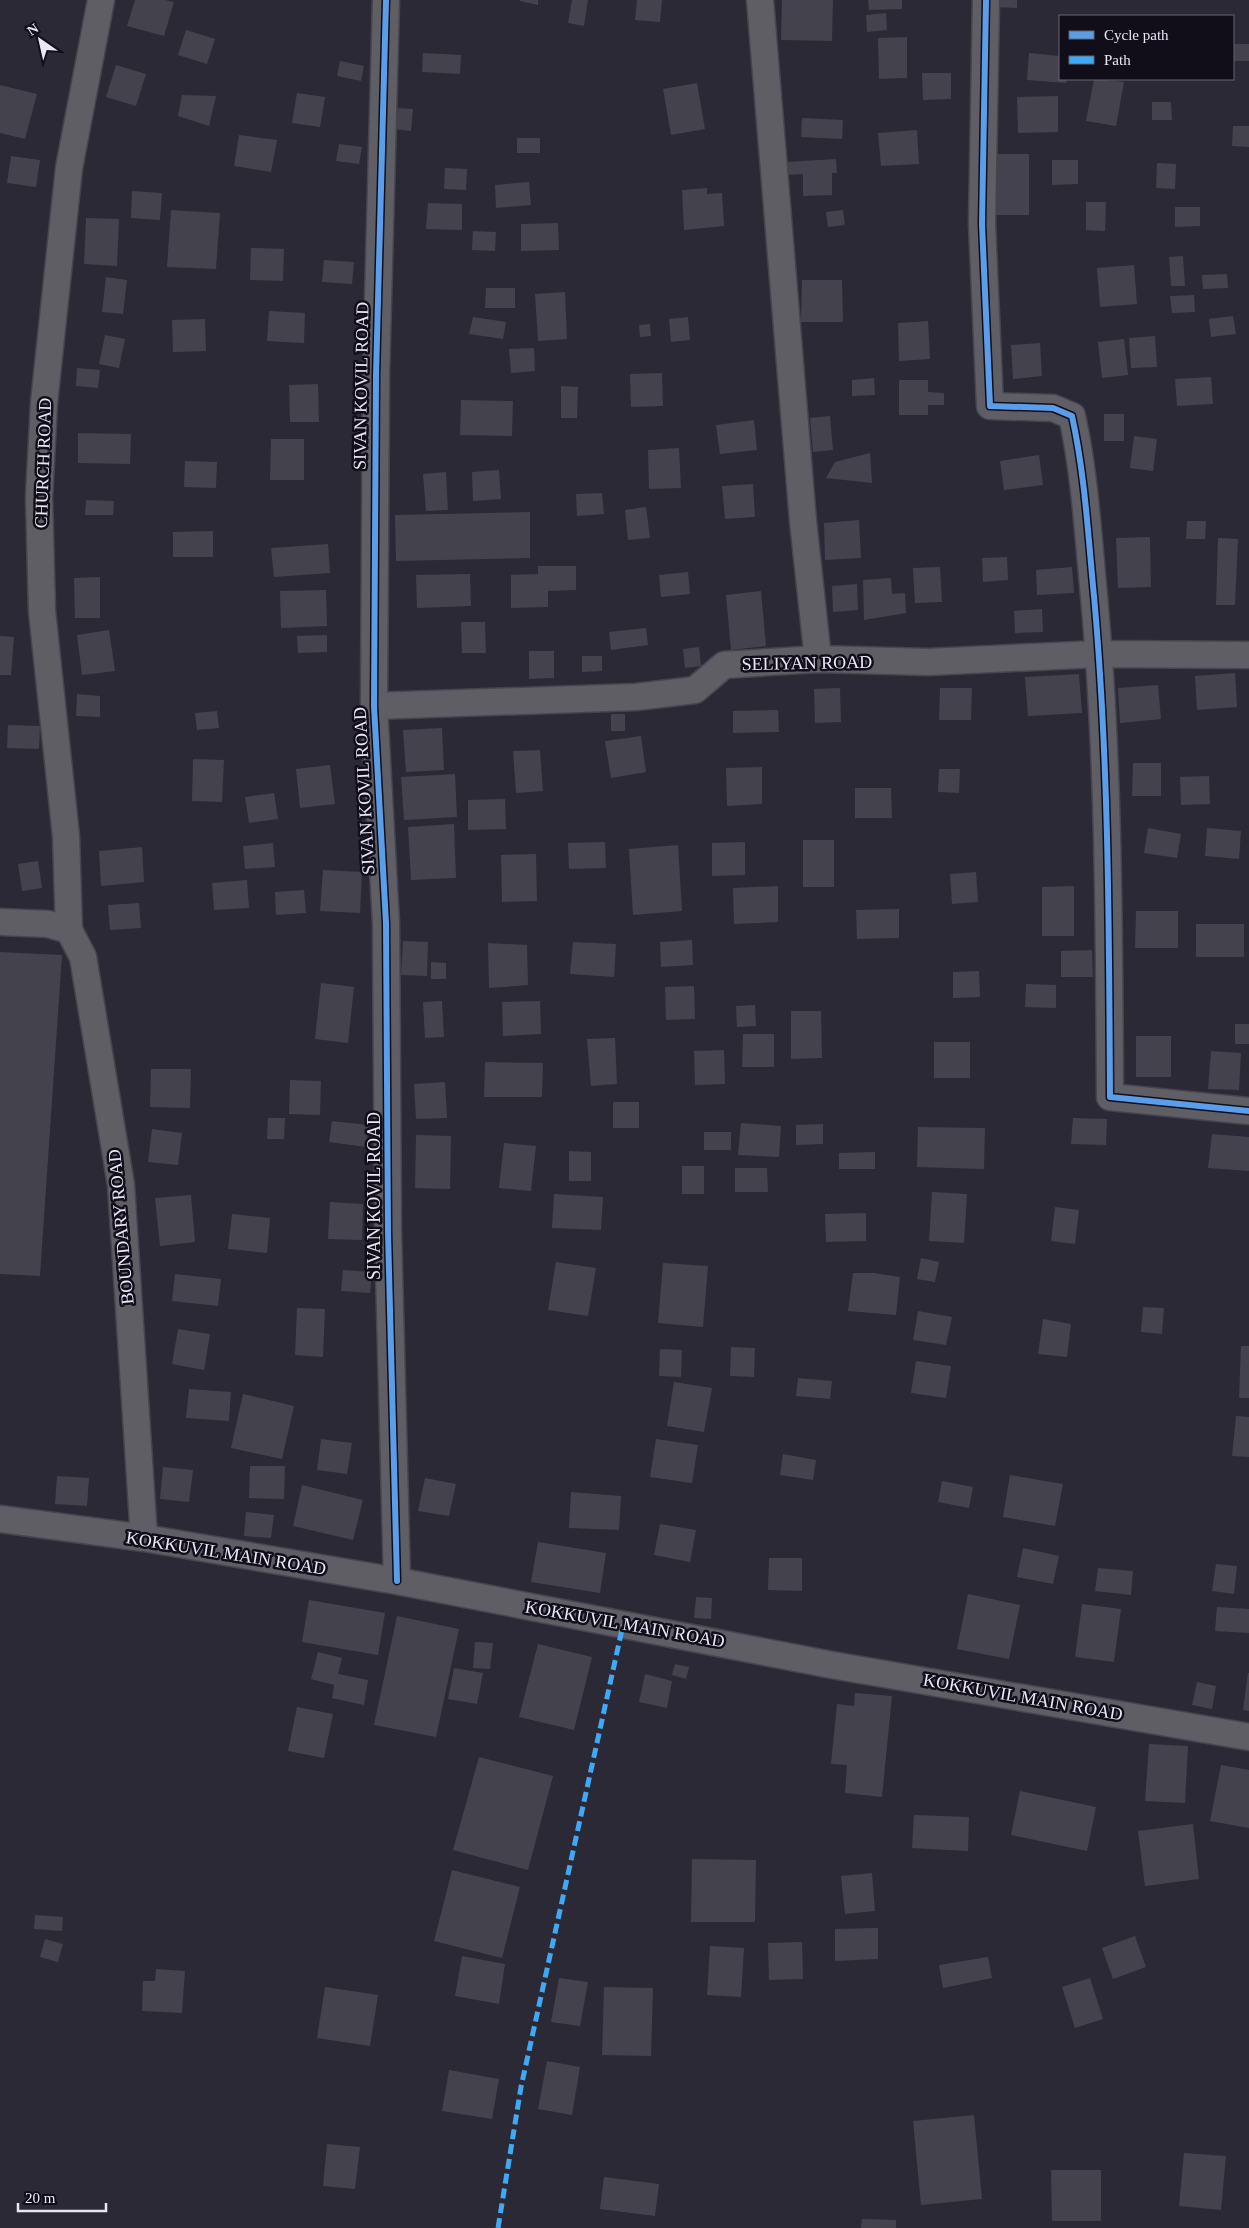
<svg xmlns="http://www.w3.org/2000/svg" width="1249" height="2228" viewBox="0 0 1249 2228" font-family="Georgia,serif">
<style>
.building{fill:#44424d}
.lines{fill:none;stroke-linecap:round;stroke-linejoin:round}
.street-casing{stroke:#474450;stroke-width:29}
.street{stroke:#5f5e65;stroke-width:26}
.quiet{stroke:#3fa9f5;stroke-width:5;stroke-dasharray:10 5;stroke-linecap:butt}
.cycleway-casing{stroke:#110e1a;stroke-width:9}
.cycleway{stroke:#5a9eea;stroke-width:6}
.labels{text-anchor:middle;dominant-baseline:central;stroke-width:5;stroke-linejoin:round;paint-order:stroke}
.street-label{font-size:18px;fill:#e9e6f7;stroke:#110e1a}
</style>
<rect width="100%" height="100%" fill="#2c2936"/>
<!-- building -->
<path class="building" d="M135,0H165L174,2L164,36L127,26Z
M520,0H538V5L520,1Z
M572,0H588L584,26L568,23Z
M637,0H662L660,22L635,20Z
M782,0H833L832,41L781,40Z
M868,0H902V9L869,10Z
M995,0H1017V8L994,7Z
M886,13L887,30L867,32L866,15Z
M186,30L215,39L207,64L178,55Z
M907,37V78L879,79L878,38Z
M1233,44H1249V61H1233Z
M423,53L461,55L460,74L422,72Z
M1029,53L1060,56V79H1067L1066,83L1027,80Z
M340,61L364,66L361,81L337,76Z
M116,65L146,74L136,106L106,97Z
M922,73H951V99L923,100Z
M1094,79L1124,82L1116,126L1086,121Z
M697,83L705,129L671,135L663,89Z
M0,85L37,94L25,139L0,133Z
M297,93L325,97L320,127L292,123Z
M182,95L216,96L209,126L178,116Z
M1058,96V132L1018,133L1017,97Z
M1152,102H1171L1172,120H1152Z
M395,108L413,109L411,131L394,129Z
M802,118L843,120L842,139L801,137Z
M1233,126H1249V147L1232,146Z
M917,130L919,164L881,166L878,133Z
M239,135L277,140L271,172L234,166Z
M517,138H540V153H517Z
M339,144L362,147L359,164L336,161Z
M994,154H1029V215H993Z
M11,156L40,160L36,187L7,183Z
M836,159L837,173H832V195L803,196V174L786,175V162Z
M1052,160H1078V184L1052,185Z
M1157,163L1176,164L1175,189L1156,188Z
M445,168L467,169L466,190L444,189Z
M529,182L531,205L496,208L495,185Z
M707,188V194L722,193L724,226L684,230L682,190Z
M132,191L162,193L160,220L131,218Z
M1086,202H1106L1105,231L1086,230Z
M428,203L462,204V230L426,229Z
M1175,207H1200V226L1175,227Z
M171,210L220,213L216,269L167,267Z
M843,210L845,225L828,227L826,212Z
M86,218L119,219L117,266L84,264Z
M558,223L559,250L521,251V224Z
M473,231L496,232L495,251L472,250Z
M251,248L284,249L283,281L250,280Z
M1183,256L1185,286H1171L1169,257Z
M324,260L354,262L352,284L322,282Z
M1134,265L1137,304L1100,307L1097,268Z
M1227,274L1228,288L1203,289L1202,275Z
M106,277L127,280L123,314L102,312Z
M802,280H842L843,322H801Z
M486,288H515V308H485Z
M565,292L567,339L538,341L535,294Z
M1194,295L1195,312L1172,313L1170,296Z
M269,311L305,313L304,343L267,341Z
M1233,316L1236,334L1211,337L1209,319Z
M473,317L506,322L503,339L469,334Z
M688,317L690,340L671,342L669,319Z
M205,319L206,351L173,352L172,320Z
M928,321L930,359L899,361L898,323Z
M650,324L651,336L640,337L639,325Z
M105,335L125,339L119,368L99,364Z
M1155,336L1157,367L1131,368L1129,338Z
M1124,339L1128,375L1102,378L1098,342Z
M1040,343L1042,376L1013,379L1011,345Z
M534,348L535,371L511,373L509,349Z
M77,368L100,370L98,388L76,386Z
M662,373L663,406L631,407L630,374Z
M1211,377L1213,404L1177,406L1175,379Z
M874,378L875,395L852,396V380Z
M899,380H928V392L944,393V405H928V415H899Z
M318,384L319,422H290L289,385Z
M561,386L578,387L577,418H561Z
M461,400L513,401L512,436L460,435Z
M1104,414H1124V441H1104Z
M830,416L833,450L813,452L810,418Z
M754,420L757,450L720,454L716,425Z
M78,433L131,434L130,464L78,463Z
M1134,436L1157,439L1153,471L1130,468Z
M271,439H304V480H270Z
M679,448L681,488L649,489L648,450Z
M870,453L872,483L826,478L835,462Z
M1039,455L1043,485L1004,490L1000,461Z
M185,461L217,462L216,488L184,487Z
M499,470L501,499L473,501L472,472Z
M446,472L448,510L426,511L423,474Z
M753,484L755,517L725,519L722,486Z
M602,493L604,514L577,516L576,494Z
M86,500L114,501L113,515H85Z
M646,507L650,538L628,540L625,510Z
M530,512V558L396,561L395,515Z
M859,520L861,558L825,560L824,523Z
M1187,521H1206L1205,539H1186Z
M213,531V557H173V532Z
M1150,537L1151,587L1118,588L1116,538Z
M1218,538L1238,539L1235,605H1216Z
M328,544L330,573L274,577L271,548Z
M1007,557L1008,580L983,582L982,558Z
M538,566H576V590L548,591V607L511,608V575L538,574Z
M940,567L942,602L915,603L913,568Z
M1072,567L1074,593L1037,595L1036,570Z
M688,572L690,594L661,597L659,575Z
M470,574L471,606L417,608L416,575Z
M100,577V618H75L74,578Z
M891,578L892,594L905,593L906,613L864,620L863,580Z
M857,584L858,610L833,612L832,586Z
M326,590L327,626L281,628L280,591Z
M761,591L766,646L731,650L726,595Z
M1042,609L1043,632L1015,633L1014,611Z
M461,622H485L486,653H462Z
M646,628L648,645L611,650L609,632Z
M109,630L115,671L82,675L77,635Z
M327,635V652L298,653L297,636Z
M0,636L14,637L11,675H0Z
M699,647L701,666L685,668L683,649Z
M529,651H554V678L529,679Z
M582,656H602V671L582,672Z
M1235,673L1237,707L1197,710L1195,676Z
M1079,674L1082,713L1028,716L1025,677Z
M1158,685L1161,719L1120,723L1118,688Z
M840,688L841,722L815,723L814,689Z
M940,688H972L971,720H939Z
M77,694L100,696V717L76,716Z
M778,710L779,732L733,733V711Z
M217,711L219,728L197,730L195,713Z
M611,714H625V731H611Z
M8,725L40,726L39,749L7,748Z
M442,728L444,770L406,772L403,730Z
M641,736L646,772L611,778L605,741Z
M540,750L543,791L516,793L513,751Z
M193,759L224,760L222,802L192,801Z
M1133,763H1161V796H1132Z
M330,765L335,804L300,808L296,769Z
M762,767V804L727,806L726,768Z
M939,769H960L959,793L938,792Z
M455,774L457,817L404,820L401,777Z
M1209,776L1210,804L1181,805L1180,777Z
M855,788H891L892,818H855Z
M274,793L278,819L249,823L245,797Z
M505,799L506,829L468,830V800Z
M454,824L456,878L411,880L408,827Z
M1148,828L1181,834L1177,858L1144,853Z
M1207,828L1241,831L1239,859L1205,856Z
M803,840H834V887H803Z
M605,842L606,868L569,869L568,843Z
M745,842V875L712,876V843Z
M273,843L275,867L245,869L243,846Z
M678,845L682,911L633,915L629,849Z
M142,847L144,882L101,886L99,851Z
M536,854L537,901L502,902L501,855Z
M38,861L42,888L22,891L18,864Z
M323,870L362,872L360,913L320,911Z
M976,872L978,902L952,904L950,874Z
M247,880L249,908L214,910L212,883Z
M778,886V922L734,924L733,888Z
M1074,886V936H1042V887Z
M304,890L306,913L276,915L275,892Z
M139,903L141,928L110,930L108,905Z
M899,909V938L857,939L856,910Z
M1136,911H1178V948H1135Z
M1196,924H1244V957H1196Z
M692,940L693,965L661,967L660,942Z
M403,941L428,942L427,976L401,975Z
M573,942L616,944L614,977L570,974Z
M488,943L527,945L528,985L489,988Z
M1092,950L1093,977H1061V951Z
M0,952L62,955L40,1276L0,1274Z
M431,962L446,963V979H431Z
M979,971L980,997L953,998V972Z
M321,983L354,987L348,1043L315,1039Z
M1026,984L1056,985V1008L1025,1007Z
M694,986L695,1019L666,1020L665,987Z
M442,1001L444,1037L425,1038L423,1002Z
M540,1001L541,1034L503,1036L502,1002Z
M755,1005L756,1026L737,1027L736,1006Z
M791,1011H821L822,1058L791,1059Z
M1235,1024H1249V1044H1235Z
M743,1034H774V1067H742Z
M1136,1036H1171V1077H1136Z
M615,1038L617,1084L591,1086L587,1039Z
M934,1042H970V1078H934Z
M724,1050L725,1084L695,1085L694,1051Z
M1211,1051L1241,1053L1239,1090L1208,1089Z
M485,1062L543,1063L542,1097H484Z
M151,1069H191L190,1108L150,1107Z
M290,1080L321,1081L320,1115L289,1114Z
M445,1082L447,1118L416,1119L414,1084Z
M613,1102H639V1128H613Z
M268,1118H285L284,1139H267Z
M1073,1118L1107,1119L1106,1145L1071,1144Z
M332,1121L369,1125L366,1147L329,1142Z
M741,1123L781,1126L779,1157L738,1155Z
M823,1124V1144L796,1145V1125Z
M918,1127L985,1128L984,1169L917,1167Z
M152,1129L182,1133L178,1165L148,1162Z
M704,1132H731V1150H704Z
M1212,1134L1249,1137V1171L1208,1168Z
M416,1135L451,1136L450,1189L415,1188Z
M504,1143L536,1146L531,1191L499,1188Z
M569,1151L591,1152V1181H569Z
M875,1152V1169H839V1153Z
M682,1166H704V1194H682Z
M735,1168H767L768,1192H735Z
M932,1192L967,1194L964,1243L929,1241Z
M554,1194L603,1197L601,1230L552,1228Z
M191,1195L195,1242L160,1246L155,1198Z
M330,1202L363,1204L362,1240L328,1239Z
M1055,1207L1079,1210L1075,1244L1051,1241Z
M866,1213V1241L826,1242L825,1214Z
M232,1214L270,1218L267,1253L228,1249Z
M921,1258L939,1262L935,1282L917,1279Z
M556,1262L596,1268L588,1316L548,1310Z
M663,1263L708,1266L703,1327L658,1323Z
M343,1270L372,1272L370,1293L341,1291Z
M853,1273H874L900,1277L896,1315L848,1311Z
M175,1274L221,1279L218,1306L172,1301Z
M1143,1307L1164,1308L1162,1334L1141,1332Z
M297,1308L325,1309L323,1357L295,1355Z
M918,1311L952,1317L946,1345L913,1340Z
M1043,1319L1071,1324L1067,1357L1038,1354Z
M178,1329L210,1334L204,1370L172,1364Z
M1241,1346H1249V1398H1239Z
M731,1347L755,1348L754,1377L730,1376Z
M660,1349L682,1350L681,1377L659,1376Z
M916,1361L951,1366L946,1398L911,1393Z
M798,1378L832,1381L830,1399L796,1396Z
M674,1382L712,1388L704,1432L667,1426Z
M189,1389L231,1392L229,1421L186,1418Z
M243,1394L294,1406L282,1459L231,1448Z
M1236,1416L1249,1417V1457L1232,1456Z
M321,1439L352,1443L347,1474L317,1470Z
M656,1439L698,1445L692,1483L650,1477Z
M783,1454L816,1460L813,1480L780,1475Z
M250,1466H285L284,1499L249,1498Z
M163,1467L193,1470L189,1502L160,1499Z
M1010,1475L1063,1484L1055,1526L1003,1517Z
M57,1476L89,1478L87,1506L55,1504Z
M425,1478L456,1484L449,1516L418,1511Z
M942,1481L973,1487L969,1508L938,1502Z
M302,1485L363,1500L353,1540L293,1526Z
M571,1492L621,1496L619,1530L569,1528Z
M246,1512L274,1515L271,1538L244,1536Z
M660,1524L696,1530L690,1562L654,1555Z
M538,1542L606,1553L600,1593L531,1582Z
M1023,1548L1059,1556L1053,1584L1017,1577Z
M769,1558H802V1591L768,1590Z
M1216,1564L1237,1566L1234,1594L1212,1591Z
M1098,1568L1133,1571L1131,1595L1095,1591Z
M968,1594L1020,1605L1009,1659L957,1649Z
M696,1597L712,1598L711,1619L694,1618Z
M309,1600L385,1613L378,1655L302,1642Z
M1082,1604L1121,1609L1114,1662L1075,1657Z
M1217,1607L1249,1609V1633L1215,1631Z
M397,1616L459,1629L436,1737L374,1725Z
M475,1642L493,1643L490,1669L473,1668Z
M538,1644L592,1657L574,1730L519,1717Z
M318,1652L342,1658L338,1674L368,1680L364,1705L332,1698L334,1685L311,1679Z
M675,1664L689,1667L686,1679L672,1675Z
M454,1668L483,1673L477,1704L448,1699Z
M1248,1673H1249V1711L1243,1710Z
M645,1674L672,1681L667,1708L639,1702Z
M1197,1682L1216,1686L1212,1709L1192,1705Z
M855,1693L892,1696L882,1797L845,1793L847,1765L831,1764L837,1704L854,1706Z
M297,1707L333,1714L324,1758L288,1751Z
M1149,1744L1188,1746L1185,1803L1145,1801Z
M479,1757L553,1776L528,1870L453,1850Z
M1221,1765L1249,1770V1828L1210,1821Z
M1020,1791L1096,1807L1087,1851L1011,1835Z
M914,1815L969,1817L968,1851L912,1848Z
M1193,1824L1199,1879L1145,1886L1138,1831Z
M692,1859L756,1860L755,1922H691Z
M452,1870L520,1887L502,1958L434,1941Z
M872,1873L875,1911L845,1914L841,1876Z
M35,1915L63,1917L62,1931L34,1929Z
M878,1928V1959L835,1961V1929Z
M1135,1936L1146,1967L1113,1979L1102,1948Z
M45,1939L63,1944L58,1962L40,1957Z
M802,1942L803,1979L769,1980L768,1943Z
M710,1946L744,1948L741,1997L707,1995Z
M462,1956L505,1964L499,2004L455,1996Z
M988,1957L992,1978L943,1988L939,1965Z
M156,1969L185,1971L182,2013L142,2011L143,1981H155Z
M559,1978L588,1982L580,2026L551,2022Z
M1090,1978L1103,2019L1075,2028L1062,1987Z
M325,1987L378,1995L370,2046L317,2038Z
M604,1987L653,1988L651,2056L602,2055Z
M547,2061L580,2067L572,2115L538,2109Z
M449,2070L499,2079L492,2119L442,2111Z
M974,2115L982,2199L921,2205L913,2121Z
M327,2144L360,2147L355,2189L323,2186Z
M1184,2153L1226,2156L1221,2210L1179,2206Z
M1051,2170H1101V2221H1052Z
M604,2177L659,2184L655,2216L600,2209Z
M862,2219L896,2220V2228H861Z"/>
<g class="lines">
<!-- street casing -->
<g class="street-casing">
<path id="street" d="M386,0L376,376L374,706L386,923L388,1232L397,1581
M760,0L803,521L818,659
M986,0L982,224L990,406L1053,408L1072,416C1085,475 1088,535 1094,596C1109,762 1109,930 1110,1097L1249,1111
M374,706L636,697L695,690L724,665L818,659L928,662L1099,654L1249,655
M0,922L48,924L69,930L83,957L121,1185L144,1538
M69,930L66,836L42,611L39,497L44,403L69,168L101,0
M0,1519L144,1538L397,1581L832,1665L1249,1737"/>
</g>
<!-- street -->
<use href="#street" class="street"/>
<!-- quiet -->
<path class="quiet" d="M498,2228L521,2087L623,1625"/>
<!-- cycleway casing -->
<g class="cycleway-casing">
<path id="cycleway" d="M386,0L376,376L374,706L386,923L388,1232L397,1581
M986,0L982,224L990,406L1053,408L1072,416C1085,475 1088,535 1094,596C1109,762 1109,930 1110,1097L1249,1111"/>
</g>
<!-- cycleway -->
<use href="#cycleway" class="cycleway"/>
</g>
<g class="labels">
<!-- street labels -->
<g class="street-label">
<text transform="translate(361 386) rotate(-89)">SIVAN KOVIL ROAD</text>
<text transform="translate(43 463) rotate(-88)">CHURCH ROAD</text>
<text transform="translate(807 663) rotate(-1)">SELIYAN ROAD</text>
<text transform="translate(364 791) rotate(-93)">SIVAN KOVIL ROAD</text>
<text transform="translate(374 1196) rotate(-90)">SIVAN KOVIL ROAD</text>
<text transform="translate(121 1227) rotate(-95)">BOUNDARY ROAD</text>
<text transform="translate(226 1553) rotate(9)">KOKKUVIL MAIN ROAD</text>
<text transform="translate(625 1624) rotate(10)">KOKKUVIL MAIN ROAD</text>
<text transform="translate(1023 1697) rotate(10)">KOKKUVIL MAIN ROAD</text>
</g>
</g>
<!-- legend -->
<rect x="1059" y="15" width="175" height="65" fill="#110e1a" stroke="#676472"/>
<rect x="1069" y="31" width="25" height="8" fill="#5a9eea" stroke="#676472"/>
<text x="1104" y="40" font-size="15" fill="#e9e6f7">Cycle path</text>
<rect x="1069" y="56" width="25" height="8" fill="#3fa9f5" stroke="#676472"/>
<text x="1104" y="65" font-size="15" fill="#e9e6f7">Path</text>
<!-- north arrow -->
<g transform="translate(40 40) rotate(326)" stroke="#110e1a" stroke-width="4" paint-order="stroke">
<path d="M0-4L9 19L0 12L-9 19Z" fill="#e9e6f7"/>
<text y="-8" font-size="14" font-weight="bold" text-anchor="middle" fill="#e9e6f7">N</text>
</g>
<!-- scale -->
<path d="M18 2203v8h88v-8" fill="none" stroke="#e9e6f7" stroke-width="2.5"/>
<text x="25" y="2203" font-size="15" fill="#e9e6f7" stroke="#110e1a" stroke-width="4" paint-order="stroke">20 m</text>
</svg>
